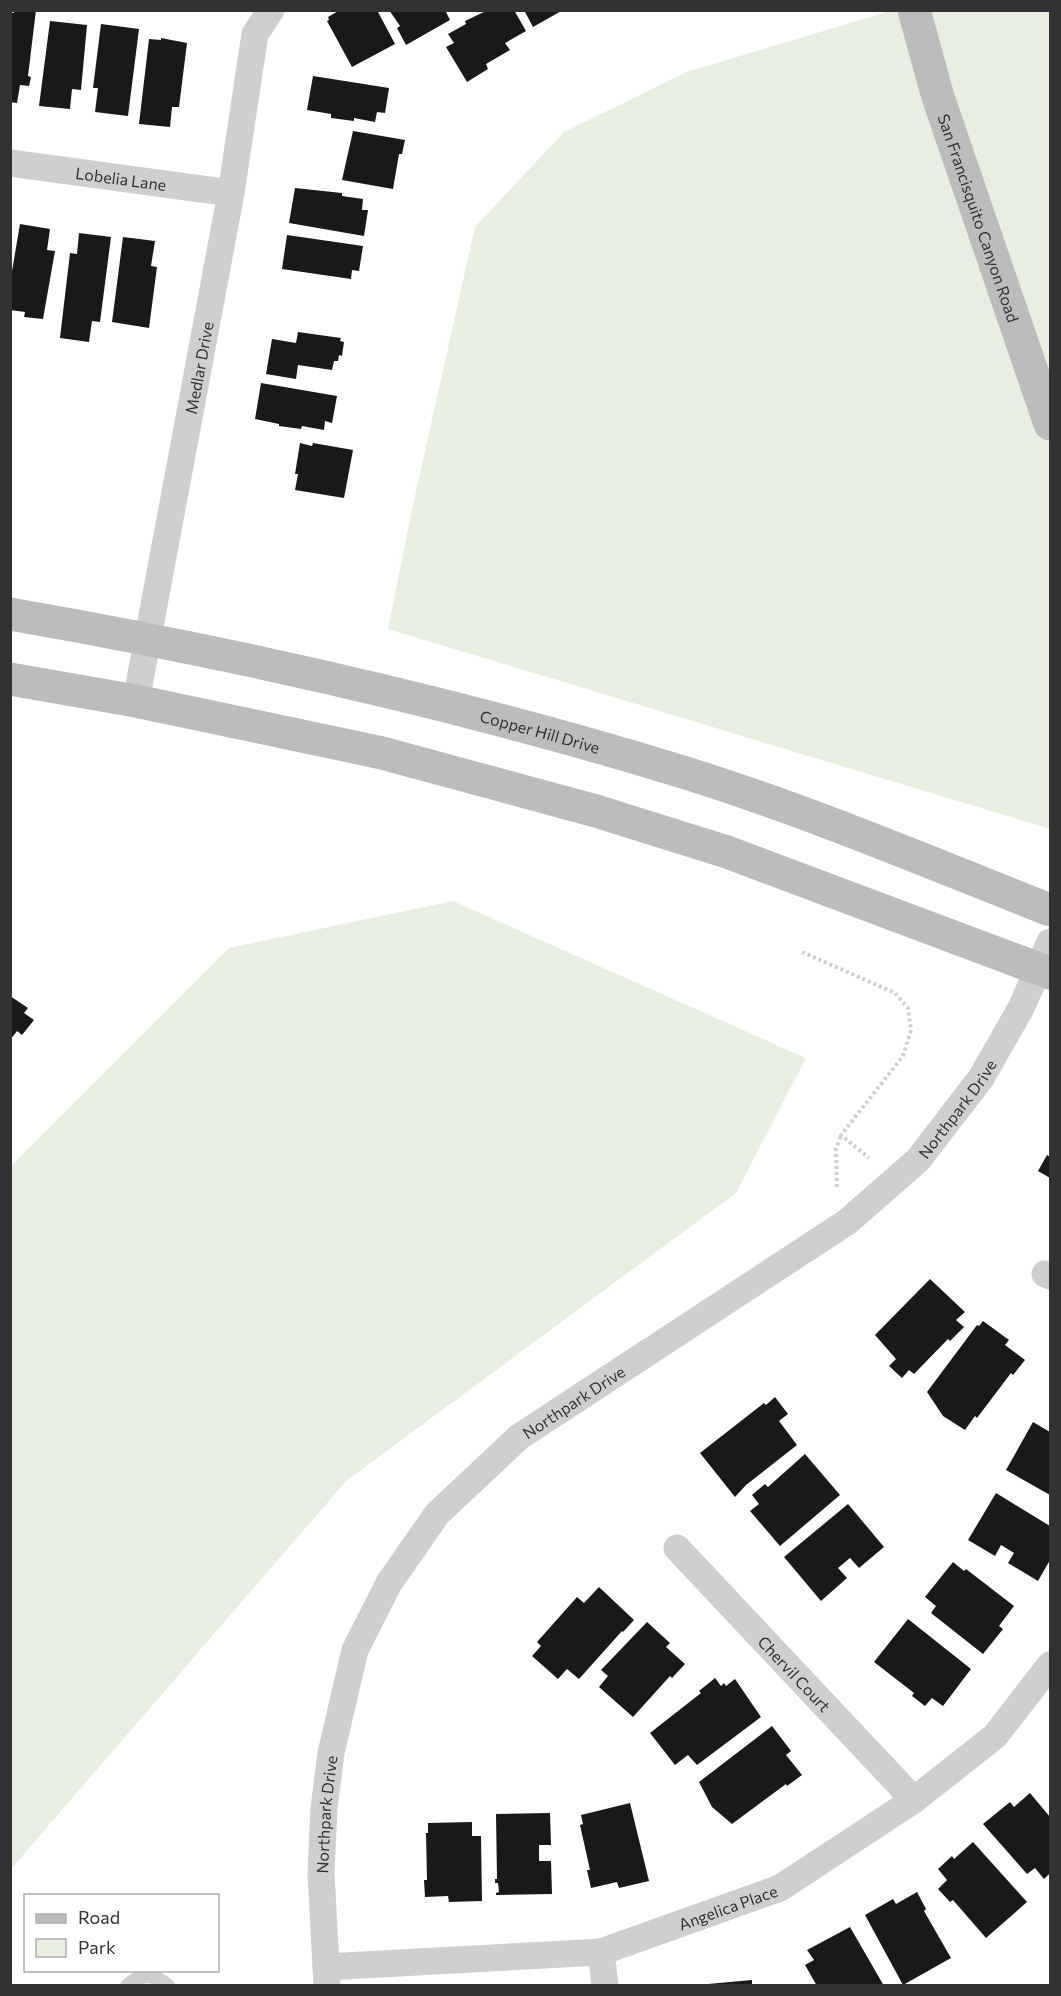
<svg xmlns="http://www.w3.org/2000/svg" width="1061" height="1996" viewBox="0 0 1061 1996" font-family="Commissioner,sans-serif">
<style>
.green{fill:#e9efe0}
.building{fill:#191919}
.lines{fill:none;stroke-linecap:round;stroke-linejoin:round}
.path{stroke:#cfcfcf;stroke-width:4;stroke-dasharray:3 3;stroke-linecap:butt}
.lane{stroke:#cfcfcf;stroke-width:14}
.street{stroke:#cfcfcf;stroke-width:27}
.secondary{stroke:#bcbcbc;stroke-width:33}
.labels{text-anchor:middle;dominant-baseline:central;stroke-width:6;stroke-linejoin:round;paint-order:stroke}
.street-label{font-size:16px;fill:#323232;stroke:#fff}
</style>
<rect width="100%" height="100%" fill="#fff"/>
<!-- green -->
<path class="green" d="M890,11H1050V829L388,629L413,505L475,227L564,132L687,72Z
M453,901L806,1058L736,1193L346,1481L11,1869V1166L229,948Z"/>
<!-- building -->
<path class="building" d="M14,10H36L28,76L31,77L29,86L20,85L17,103L10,102V12L14,13Z
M340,10H377L395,44L352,67L327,21L329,20L328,17Z
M389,10H445L450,20L406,45L397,28L400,26Z
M488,10H514L526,31L505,43L510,50L486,64L488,69L467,82L446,47L454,43L448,34L466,24L465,21Z
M524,10H563L533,27Z
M50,21L87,25L81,90L72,89L70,109L39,106Z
M101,24L139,29L128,116L95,112L98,88H93Z
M161,38L187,43L179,107H172L170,127L139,124L149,39L161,40Z
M313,76L389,88L385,113L377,112L375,122L354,118V121L331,118V114L307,110Z
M353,131L405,140L402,154H399L393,189L342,180Z
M295,188L342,193V196L363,199L362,210H368L364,236L289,223Z
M20,224L50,229L47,250L55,251L43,319L24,317L25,312L10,310V283Z
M79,233L111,237L100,322L92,321L89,342L60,338L70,253L77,254Z
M287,235L363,246L359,271L352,270L351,279L282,269Z
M123,237L155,241L151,266L157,267L149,328L112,322Z
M298,332L341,338L340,341L344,342L342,356L339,355L338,361H334L332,370L298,365L296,379L266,374L272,339L296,343Z
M261,383L337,396L332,423L325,421L324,430L302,426L301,429L279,426V424L255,419Z
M300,443L312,446L313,443L353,450L344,498L295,490L298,474H295Z
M10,996L28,1008L24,1013L34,1020L22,1035L17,1031L10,1040Z
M1047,1155L1050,1157V1178L1038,1171Z
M930,1279L965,1312L956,1320L964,1327L950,1341L948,1339L914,1374L909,1370L902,1378L889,1366L896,1359L875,1335Z
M983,1321L1009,1340L1005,1345L1025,1360L1013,1375L1011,1373L977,1418L975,1416L965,1430L943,1416L927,1392L977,1325L979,1326Z
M775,1397L788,1414L779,1421L797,1445L746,1485L735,1497L700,1453L764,1403L766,1405Z
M1033,1422L1050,1432V1495L1006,1470Z
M805,1454L840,1495L780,1546L750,1511L759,1504L752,1495L765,1484L768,1487Z
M996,1493L1050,1526V1560L1038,1581L1008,1563L1014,1553L1001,1545L995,1556L968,1540Z
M848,1504L884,1547L859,1568L850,1558L838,1568L847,1578L821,1601L784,1557Z
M953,1562L964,1571L966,1569L1014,1606L999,1626L1003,1629L983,1654L931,1613L936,1606L925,1597Z
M599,1587L634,1620L623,1632L622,1631L579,1679L567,1669L558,1679L532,1656L541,1646L537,1642L577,1597L584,1603Z
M908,1619L971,1669L943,1706L932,1698L925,1706L912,1696L914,1693L874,1662Z
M647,1622L670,1643L666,1647L685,1664L672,1678L670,1676L633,1717L599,1687L608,1676L601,1670Z
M715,1678L721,1686L724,1683L726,1686L735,1679L761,1717L697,1765L688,1755L675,1765L650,1733L701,1693L699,1691Z
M772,1726L791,1751L786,1755L802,1775L787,1786L786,1784L732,1824L712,1807L699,1782Z
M1030,1793L1050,1817V1873L1044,1879L1035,1868L1027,1874L983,1824L1010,1802L1014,1807Z
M630,1803L649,1881L619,1888L617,1882L591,1888L587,1870H590L580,1825L583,1824L581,1815Z
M550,1813L551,1845H539V1861H551L552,1894L496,1895V1893L499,1892L498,1883H495V1879H497L496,1814Z
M472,1822V1836H481L482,1901L449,1902L448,1896L425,1897L424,1880H427L426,1833H428V1823Z
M973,1842L1027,1902L986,1938L953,1900L950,1902L938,1889L947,1880L938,1869L952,1856L954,1859Z
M917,1892L926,1909L924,1911L951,1958L903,1985L865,1915L893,1899L896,1904Z
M850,1927L884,1986H817L805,1965L814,1960L807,1950Z
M752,1980V1986H708V1984Z"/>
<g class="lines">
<!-- path -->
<path class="path" d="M802,952L895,993L908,1008L911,1030L903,1056L841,1135L869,1158
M837,1187L836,1149L841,1135"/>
<!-- lane -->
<path class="lane" d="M127,1986C140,1973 154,1973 168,1986"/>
<!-- street -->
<g class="street">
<path id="s1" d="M10,163L231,193"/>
<path id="s2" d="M136,701L231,193L255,34L271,10"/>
<path d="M1045,1274L1050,1276"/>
<path id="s3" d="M677,1548L914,1800"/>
<path d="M601,1952L605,1986"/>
<path id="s4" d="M326,1967L601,1952L780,1888L914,1800L995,1736L1050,1665"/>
<path id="s5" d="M327,1986L321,1873L324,1808L331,1753L355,1650L389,1583L437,1514L519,1437L847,1222L918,1160L981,1078L1021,1008L1050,942"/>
</g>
<!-- secondary -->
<g class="secondary">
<path id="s6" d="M914,10L938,97L1050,424"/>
<path id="s7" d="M10,614C234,653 456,703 673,769C801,808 926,861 1050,910"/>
<path d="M10,679L136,701L382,753L596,811L727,852L1050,973"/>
</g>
</g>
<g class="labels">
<!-- street labels -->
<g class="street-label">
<text stroke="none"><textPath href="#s1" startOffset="112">Lobelia Lane</textPath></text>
<text stroke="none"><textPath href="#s6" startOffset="218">San Francisquito Canyon Road</textPath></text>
<text stroke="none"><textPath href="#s2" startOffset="339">Medlar Drive</textPath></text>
<text stroke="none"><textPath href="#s7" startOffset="543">Copper Hill Drive</textPath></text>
<text stroke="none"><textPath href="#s5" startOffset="1162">Northpark Drive</textPath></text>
<text stroke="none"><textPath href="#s5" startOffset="676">Northpark Drive</textPath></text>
<text stroke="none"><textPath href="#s3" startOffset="172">Chervil Court</textPath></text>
<text stroke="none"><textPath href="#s5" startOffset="172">Northpark Drive</textPath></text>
<text stroke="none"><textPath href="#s4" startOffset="410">Angelica Place</textPath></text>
</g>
</g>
<!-- border -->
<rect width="1061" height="1996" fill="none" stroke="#323232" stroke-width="24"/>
<!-- legend -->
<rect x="24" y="1894" width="195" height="78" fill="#ffffff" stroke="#adadad" stroke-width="1.5"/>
<rect x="36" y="1914" width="30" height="9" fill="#bcbcbc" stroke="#adadad" stroke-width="1.5"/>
<text x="78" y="1924" font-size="18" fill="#323232">Road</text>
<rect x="36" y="1939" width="30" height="18" fill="#e9efe0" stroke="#adadad" stroke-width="1.5"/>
<text x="78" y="1954" font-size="18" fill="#323232">Park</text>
</svg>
